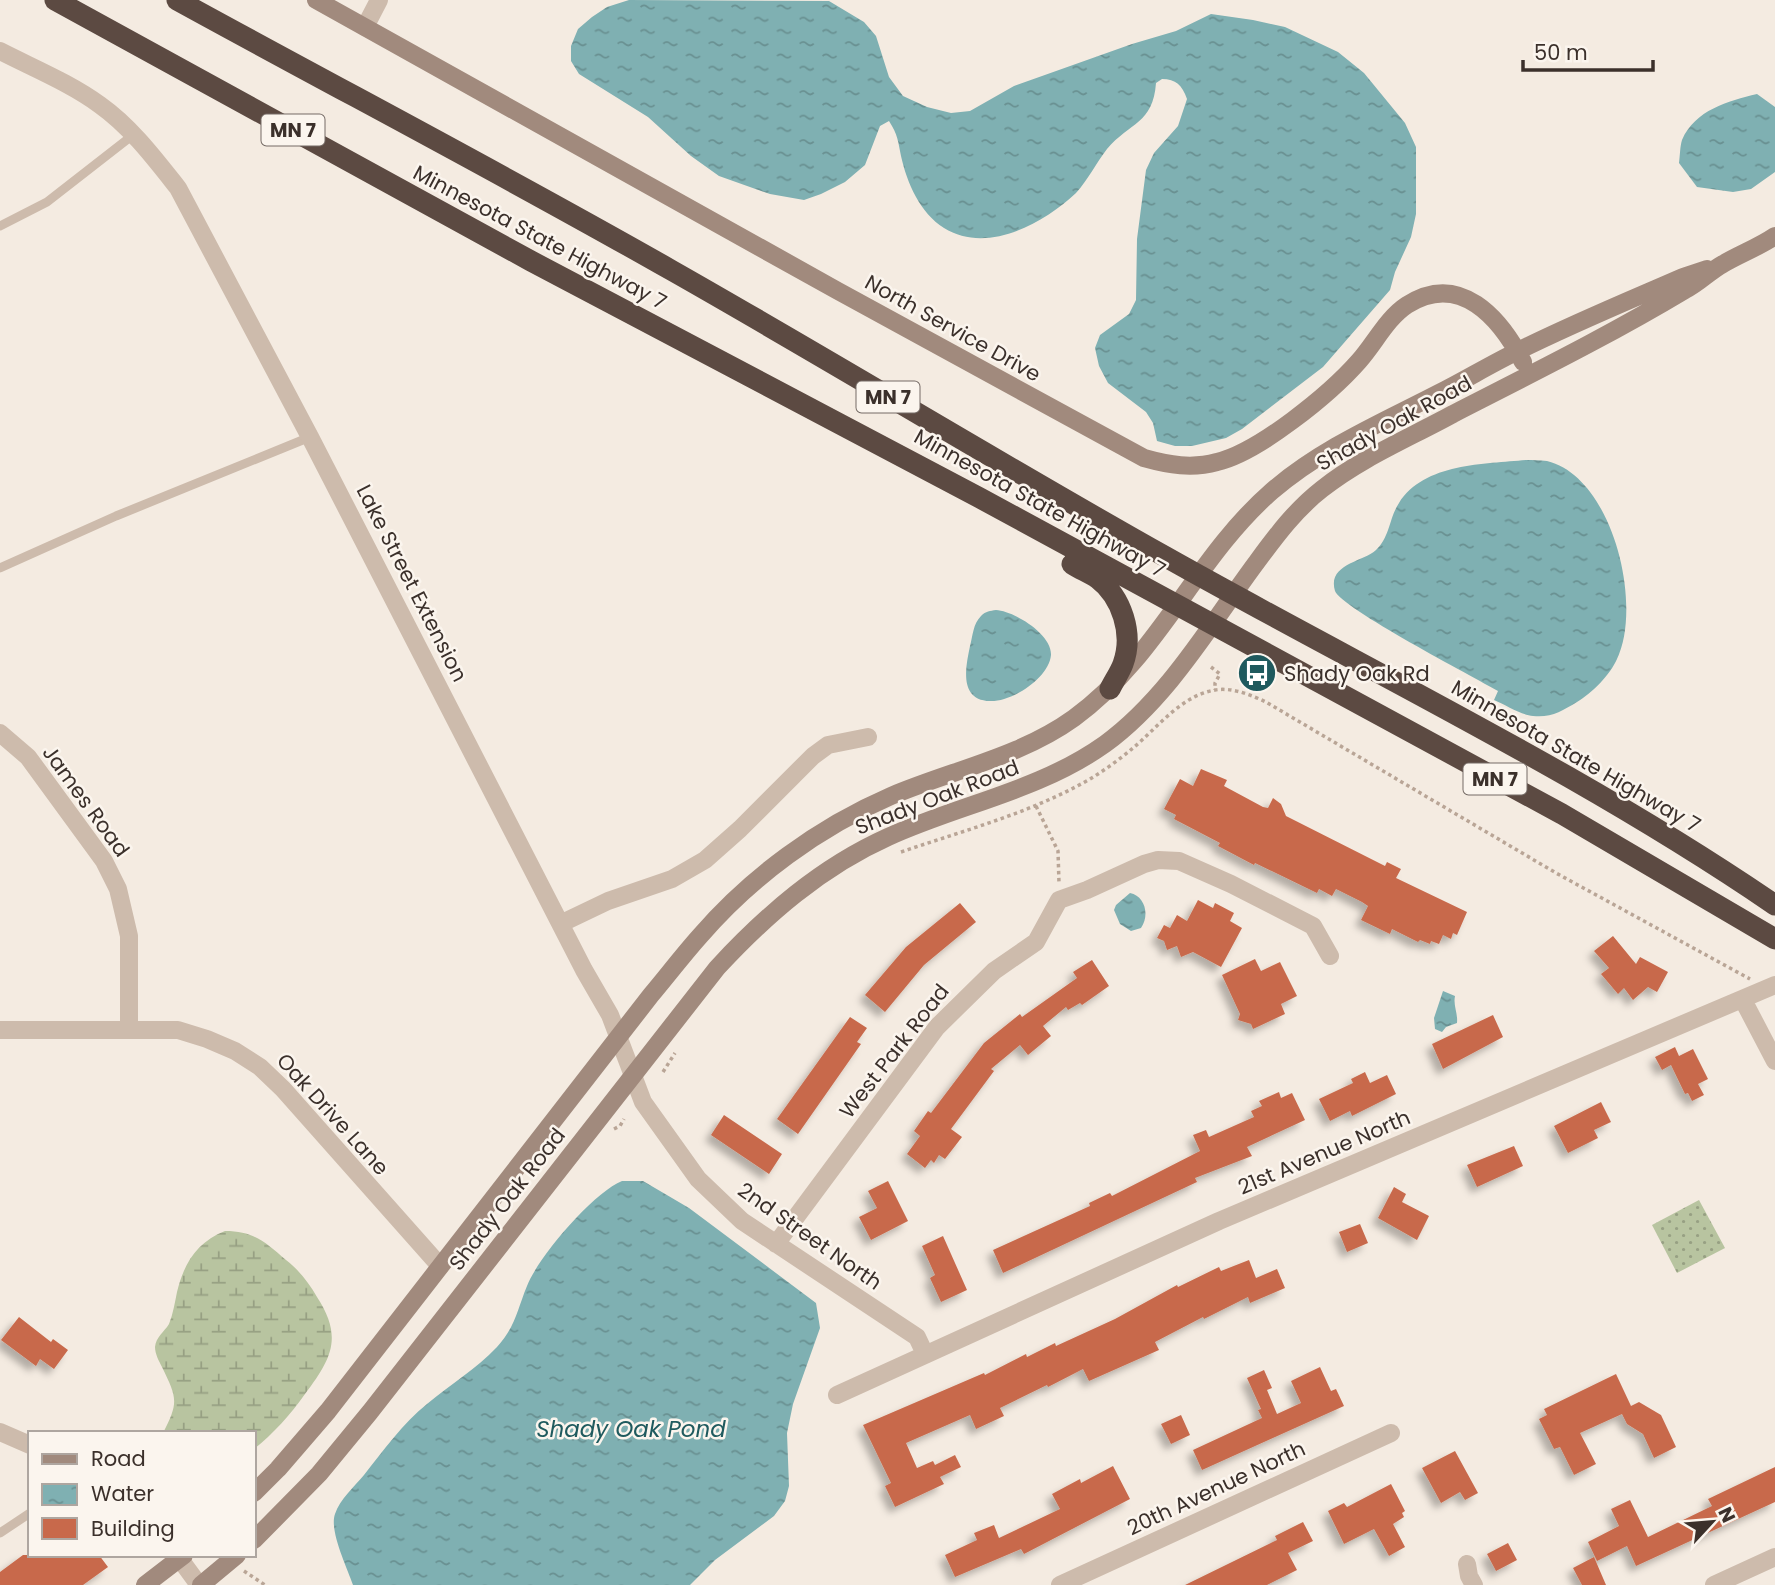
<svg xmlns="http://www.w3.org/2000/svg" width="1775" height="1585" viewBox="0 0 1775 1585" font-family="Poppins,sans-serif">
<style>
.grass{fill:url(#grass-dots)}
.wetland{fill:url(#wetland-marsh)}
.water{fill:url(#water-ripples)}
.building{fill:#c8694b;filter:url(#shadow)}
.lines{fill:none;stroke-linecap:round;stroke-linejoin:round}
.path{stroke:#b9a596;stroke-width:3.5;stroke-dasharray:3.5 3.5;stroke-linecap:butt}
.lane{stroke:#cdbbac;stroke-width:9}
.street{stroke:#cdbbac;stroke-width:18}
.secondary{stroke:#a18a7d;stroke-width:18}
.highway{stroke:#5c4a42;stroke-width:21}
.labels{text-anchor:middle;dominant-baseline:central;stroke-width:5;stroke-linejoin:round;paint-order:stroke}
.shield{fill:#fbf5ee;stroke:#756b66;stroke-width:2}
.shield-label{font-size:19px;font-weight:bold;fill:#3b302b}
.street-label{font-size:21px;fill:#3b302b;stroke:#fbf5ee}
.poi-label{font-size:21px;fill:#3b302b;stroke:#fbf5ee;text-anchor:start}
.water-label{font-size:23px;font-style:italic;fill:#1f5a5e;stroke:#fbf5ee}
</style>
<defs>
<pattern id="grass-dots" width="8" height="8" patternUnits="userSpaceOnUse" patternTransform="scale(1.75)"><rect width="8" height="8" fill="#b8c4a0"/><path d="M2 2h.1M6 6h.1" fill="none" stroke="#97a083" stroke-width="1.8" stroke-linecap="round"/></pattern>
<pattern id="wetland-marsh" width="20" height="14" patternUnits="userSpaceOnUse" patternTransform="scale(1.75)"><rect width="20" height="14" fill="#b8c4a0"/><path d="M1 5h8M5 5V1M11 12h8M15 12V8" fill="none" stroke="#97a083"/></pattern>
<pattern id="water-ripples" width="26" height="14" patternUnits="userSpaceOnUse" patternTransform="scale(1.75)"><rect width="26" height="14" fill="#7fb0b2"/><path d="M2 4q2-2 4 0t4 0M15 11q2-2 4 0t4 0" fill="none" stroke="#699091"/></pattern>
<filter id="shadow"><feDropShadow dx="-6" dy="6" stdDeviation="3.5" flood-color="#0004"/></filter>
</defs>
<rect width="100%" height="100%" fill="#f4ebe1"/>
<!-- grass -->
<path class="grass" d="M1699,1200L1725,1248L1677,1273L1652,1225Z"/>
<!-- wetland -->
<path class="wetland" d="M225,1231C254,1231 265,1242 286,1260C299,1270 309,1283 317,1297C343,1337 332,1358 305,1394C291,1414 273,1434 254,1449V1433H163C179,1402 177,1398 162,1367C159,1361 155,1354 155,1347C156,1337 164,1332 169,1324C173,1314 175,1302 177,1292C184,1263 197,1242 225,1231Z"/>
<!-- water -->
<path class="water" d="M629,0L829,1L864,22L876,36L889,77L903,96L927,107L951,113L970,111L1014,86L1132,44L1176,31L1211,14L1253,20L1285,27L1338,52L1364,73L1405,123L1416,147V214L1411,237L1395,272L1390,290L1323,367L1242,429L1226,438L1192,446H1175L1157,441L1153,423L1146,412L1108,383L1099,366L1095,348L1100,335L1129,314L1136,300L1137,239L1146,170L1154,153L1178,126L1187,99C1182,85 1176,79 1162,79L1156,83C1153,124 1130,122 1107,149C1096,163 1088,180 1076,193C1044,223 987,255 944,228C920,213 907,183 901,156C898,141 898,135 889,121L880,126L865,165L845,182L821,194L804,200L770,194L719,176L691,156L648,117L579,74L571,61V46L578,29L592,17L607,7Z
M1757,94L1775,107V172L1751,189L1733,192L1697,187L1679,163C1680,156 1680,146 1682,140C1695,110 1728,101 1757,94Z
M1526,460C1532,460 1540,460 1547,461C1613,477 1643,605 1617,659C1610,675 1592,693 1577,702C1562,711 1551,718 1533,716C1521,715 1506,705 1494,700L1498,691C1474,677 1341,608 1335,591C1327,564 1363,562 1376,550C1390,537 1389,518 1399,503C1424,463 1485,464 1526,460Z
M996,610C1014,611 1052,634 1051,655C1049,678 1012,702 990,701C958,700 966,666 970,646C973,635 973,624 981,616C986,611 990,611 996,610Z
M1130,893C1145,896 1150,915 1141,928L1131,931L1120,924L1114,910L1116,905Z
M1443,991L1455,996C1453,1006 1458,1013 1457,1023L1446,1027L1442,1032L1435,1029L1434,1018Z
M622,1181H643L689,1208L816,1303L820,1328L793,1404L787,1433L789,1486L785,1501L774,1516L715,1560L690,1585H353C347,1567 329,1531 335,1514C340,1499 354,1487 364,1475C383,1451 403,1423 427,1404C451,1384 476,1369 497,1347C516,1326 517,1310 527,1286C538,1257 594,1192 622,1181Z"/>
<!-- building -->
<path class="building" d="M1201,769L1227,780L1224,786L1263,807L1268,808L1273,798L1281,804L1286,816L1385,866L1387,862L1401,869L1396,878L1467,912L1457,935L1453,933L1451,939L1443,935L1439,944L1431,941L1430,944L1420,940L1418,942L1392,929L1390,934L1361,920L1368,906L1362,902L1336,889L1332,896L1319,889L1317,893L1255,863L1254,865L1218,846L1220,843L1174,819L1176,815L1164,809L1180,779L1193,786Z
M1198,900L1213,908L1215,903L1234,913L1230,921L1242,928L1221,967L1193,952L1181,957L1177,946L1167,950L1164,941L1157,938L1164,925L1170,928L1177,915L1187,921Z
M960,903L976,922L924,965L885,1012L865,995L906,947Z
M1613,936L1636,964L1640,957L1668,972L1657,992L1648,987L1633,1000L1624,988L1618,994L1601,974L1609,968L1594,951Z
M1255,959L1261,971L1280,962L1297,996L1281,1004L1285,1014L1253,1029L1251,1024L1238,1020L1240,1014L1222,975Z
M1092,960L1109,986L1082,1005L1080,1003L1068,1010L1066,1007L1043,1026L1051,1036L1028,1055L1020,1045L991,1069L994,1071L951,1129L962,1137L945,1159L939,1155L934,1163L931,1160L925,1168L907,1154L920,1136L914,1131L928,1111L931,1113L984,1043L1020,1014L1022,1017L1077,978L1073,972Z
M1493,1015L1503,1037L1443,1069L1432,1044Z
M850,1017L867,1028L857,1042L861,1044L798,1134L777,1119Z
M1675,1047L1679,1056L1693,1049L1708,1079L1698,1084L1704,1095L1692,1101L1688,1093L1685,1094L1671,1065L1662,1070L1655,1057Z
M1365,1072L1370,1083L1387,1075L1396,1094L1352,1116L1350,1111L1330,1121L1319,1099L1353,1083L1351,1079Z
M1279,1092L1281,1098L1292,1093L1305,1120L1247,1147L1252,1156L1195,1178L1197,1182L1003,1273L993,1250L1090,1206L1089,1203L1110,1193L1112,1196L1200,1151L1193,1135L1206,1130L1209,1137L1254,1117L1251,1111L1262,1106L1259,1101Z
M1601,1102L1611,1122L1594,1130L1598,1138L1568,1153L1554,1126Z
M724,1115L782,1154L769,1174L711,1135Z
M1514,1146L1523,1166L1477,1187L1467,1165Z
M888,1181L908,1221L871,1240L859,1217L877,1208L868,1191Z
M1394,1187L1406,1194L1402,1202L1429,1216L1417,1240L1378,1218Z
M1360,1224L1368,1243L1347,1252L1339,1232Z
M943,1236L967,1290L941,1302L930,1278L935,1275L922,1246Z
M1249,1260L1256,1278L1277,1269L1285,1288L1250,1303L1248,1297L1204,1319L1203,1317L1155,1342L1159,1350L1089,1381L1083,1369L1048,1387L1047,1385L1000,1408L1004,1416L976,1429L970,1415L906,1443L917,1468L933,1461L935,1465L955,1455L961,1467L940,1477L944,1484L895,1507L885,1486L891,1483L863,1425L984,1373L985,1375L1026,1354L1027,1357L1055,1343L1056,1346L1115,1319L1177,1285L1178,1287L1219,1267L1221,1271Z
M19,1317L51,1342L53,1339L68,1350L54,1369L40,1359L36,1366L1,1340Z
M1320,1367L1331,1391L1336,1389L1344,1406L1202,1470L1193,1450L1262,1418L1258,1410L1261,1409L1247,1378L1264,1370L1272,1388L1267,1390L1277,1414L1301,1403L1291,1381Z
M1616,1374L1631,1406L1639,1402L1661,1415L1676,1447L1654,1458L1643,1434L1627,1424L1622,1414L1580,1433L1596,1464L1574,1475L1560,1447L1554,1449L1539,1419L1547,1415L1544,1409Z
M1181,1415L1190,1435L1171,1444L1161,1424Z
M1455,1451L1478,1493L1465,1500L1460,1492L1441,1503L1422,1468Z
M1113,1466L1130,1499L1024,1554L1021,1549L955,1577L945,1555L977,1540L974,1533L994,1525L999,1538L1060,1509L1052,1494L1080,1479L1081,1483Z
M1775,1467V1502L1636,1566L1627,1546L1597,1561L1588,1542L1619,1526L1611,1509L1630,1500L1648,1537L1712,1506L1708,1499Z
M1391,1484L1405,1511L1402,1513L1404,1517L1393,1524L1405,1547L1389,1556L1374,1529L1344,1544L1328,1511L1344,1503L1347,1507Z
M1303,1522L1313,1541L1288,1553L1297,1570L1267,1585H1185L1277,1540L1275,1536Z
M1508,1543L1517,1560L1496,1571L1487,1554Z
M23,1555H99L108,1567L83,1585H0V1572Z
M1594,1557L1606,1585H1582L1573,1568Z"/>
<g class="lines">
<!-- path -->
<path class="path" d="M1211,667L1220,674L1215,683V690
M1036,806L1058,851L1059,883
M901,852C965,830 1031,813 1090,779C1105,770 1120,759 1133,748C1157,728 1182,695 1215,690C1232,687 1251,695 1266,702L1556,873L1750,979
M663,1072L675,1053
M614,1129L620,1126L624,1119
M244,1571L265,1585"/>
<!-- lane -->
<path class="lane" d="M0,226L47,202L133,135
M0,568L116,516L310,437
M0,1533L30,1513"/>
<!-- street -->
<path class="street" d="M365,27L379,0
M0,51C33,68 70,83 100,105C131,127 155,159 178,188L310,437L584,970L610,1015L643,1102L698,1179L742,1221L917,1337L925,1354
M0,733L28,757L104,861L118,889L129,936V1030
M562,923L608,901L672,879L705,860L740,829L813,756L828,745L868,737
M1743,1000L1775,1061
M0,1030H178L207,1039L235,1051L260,1067L283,1089L440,1266
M776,1244L937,1027L994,971L1036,942L1059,900L1087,890L1144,864L1158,860L1179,861L1231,884L1313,926L1330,956
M837,1395L1219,1221L1775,985
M0,1432L30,1445
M177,1555L199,1585
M1467,1564L1469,1576L1474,1585
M1060,1585L1391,1433
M1714,1585L1775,1557"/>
<!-- secondary -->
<path class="secondary" d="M316,0L838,291L1144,458C1169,465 1192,469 1217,462C1259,452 1330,394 1359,361C1375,343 1387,318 1407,305C1460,271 1500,318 1523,362
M254,1493L278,1469L328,1411L651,995C667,976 683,955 700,936C751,877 819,827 891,796C952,770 1020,757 1074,718C1159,656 1195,558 1272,491C1322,448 1381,423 1439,393C1465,380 1491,364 1518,351C1572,324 1628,301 1683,277L1707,269
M254,1540L319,1474L370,1412L717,968C766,915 821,867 888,837C960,804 1039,791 1105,744C1168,698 1210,625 1256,563C1276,536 1295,510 1322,489C1361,458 1409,438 1453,414C1531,374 1610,335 1685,290C1699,283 1710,271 1723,264C1740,254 1759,247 1775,236
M145,1585L184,1555
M201,1585L237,1555"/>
<!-- highway -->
<path class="highway" d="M55,0L531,261L980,498L1562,814L1775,939
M177,0C341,90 508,177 671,270C837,364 1000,464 1166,557C1370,672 1582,773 1775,905
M1072,564C1080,569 1089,573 1097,578C1122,597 1134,634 1123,664C1120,672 1114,681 1110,689"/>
</g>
<!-- icons -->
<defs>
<g id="bus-disc" transform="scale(2.0125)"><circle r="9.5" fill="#1f5a5e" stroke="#fbf5ee"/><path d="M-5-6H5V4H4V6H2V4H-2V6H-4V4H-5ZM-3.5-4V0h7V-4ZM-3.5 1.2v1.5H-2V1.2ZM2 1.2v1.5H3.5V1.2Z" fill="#fff"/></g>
</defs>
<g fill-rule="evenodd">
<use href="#bus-disc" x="1257" y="673"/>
</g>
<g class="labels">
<!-- shield labels -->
<g class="shield">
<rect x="261.5" y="114.5" width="63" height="31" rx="5"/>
<rect x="856.5" y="381.5" width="63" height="31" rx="5"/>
<rect x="1463.5" y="763.5" width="63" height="31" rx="5"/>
</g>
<g class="shield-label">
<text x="293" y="130">MN 7</text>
<text x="888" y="397">MN 7</text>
<text x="1495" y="779">MN 7</text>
</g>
<!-- street labels -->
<g class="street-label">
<text transform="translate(540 237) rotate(28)">Minnesota State Highway 7</text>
<text transform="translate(953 328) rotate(29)">North Service Drive</text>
<text transform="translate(1394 423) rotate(-29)">Shady Oak Road</text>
<text transform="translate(1040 503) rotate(29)">Minnesota State Highway 7</text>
<text transform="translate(412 583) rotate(63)">Lake Street Extension</text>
<text transform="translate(1576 756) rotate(30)">Minnesota State Highway 7</text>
<text transform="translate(937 797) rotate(-21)">Shady Oak Road</text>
<text transform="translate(86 801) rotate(54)">James Road</text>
<text transform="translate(894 1051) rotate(-52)">West Park Road</text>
<text transform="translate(333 1114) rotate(48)">Oak Drive Lane</text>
<text transform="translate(1324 1152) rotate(-23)">21st Avenue North</text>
<text transform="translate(507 1199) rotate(-52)">Shady Oak Road</text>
<text transform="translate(810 1236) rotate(35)">2nd Street North</text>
<text transform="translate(1216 1488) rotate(-25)">20th Avenue North</text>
</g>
<!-- poi labels -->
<g class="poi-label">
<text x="1284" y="673">Shady Oak Rd</text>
</g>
<!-- water labels -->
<g class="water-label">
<text x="631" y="1429">Shady Oak Pond</text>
</g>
</g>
<!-- legend -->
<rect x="28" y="1431" width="228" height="126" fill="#fbf5ee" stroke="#aea6a0" stroke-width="2"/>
<rect x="42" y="1454" width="35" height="10" fill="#a18a7d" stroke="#aea6a0" stroke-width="2"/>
<text x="91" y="1466" font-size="21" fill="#3b302b">Road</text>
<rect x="42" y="1484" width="35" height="21" fill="url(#water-ripples)" stroke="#aea6a0" stroke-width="2"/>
<text x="91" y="1501" font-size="21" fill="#3b302b">Water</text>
<rect x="42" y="1518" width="35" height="21" fill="#c8694b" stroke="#aea6a0" stroke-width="2"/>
<text x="91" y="1536" font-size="21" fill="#3b302b">Building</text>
<!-- north arrow -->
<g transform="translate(1712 1522) rotate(64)" stroke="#fbf5ee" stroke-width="5" paint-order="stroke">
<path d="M0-5L12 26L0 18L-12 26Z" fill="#3b302b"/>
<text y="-10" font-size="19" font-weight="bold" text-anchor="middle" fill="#3b302b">N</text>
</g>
<!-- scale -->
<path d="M1523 60v10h130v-10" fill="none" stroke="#3b302b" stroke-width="3.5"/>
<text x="1534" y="60" font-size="21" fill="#3b302b" stroke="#fbf5ee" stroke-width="5" paint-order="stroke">50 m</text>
</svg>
